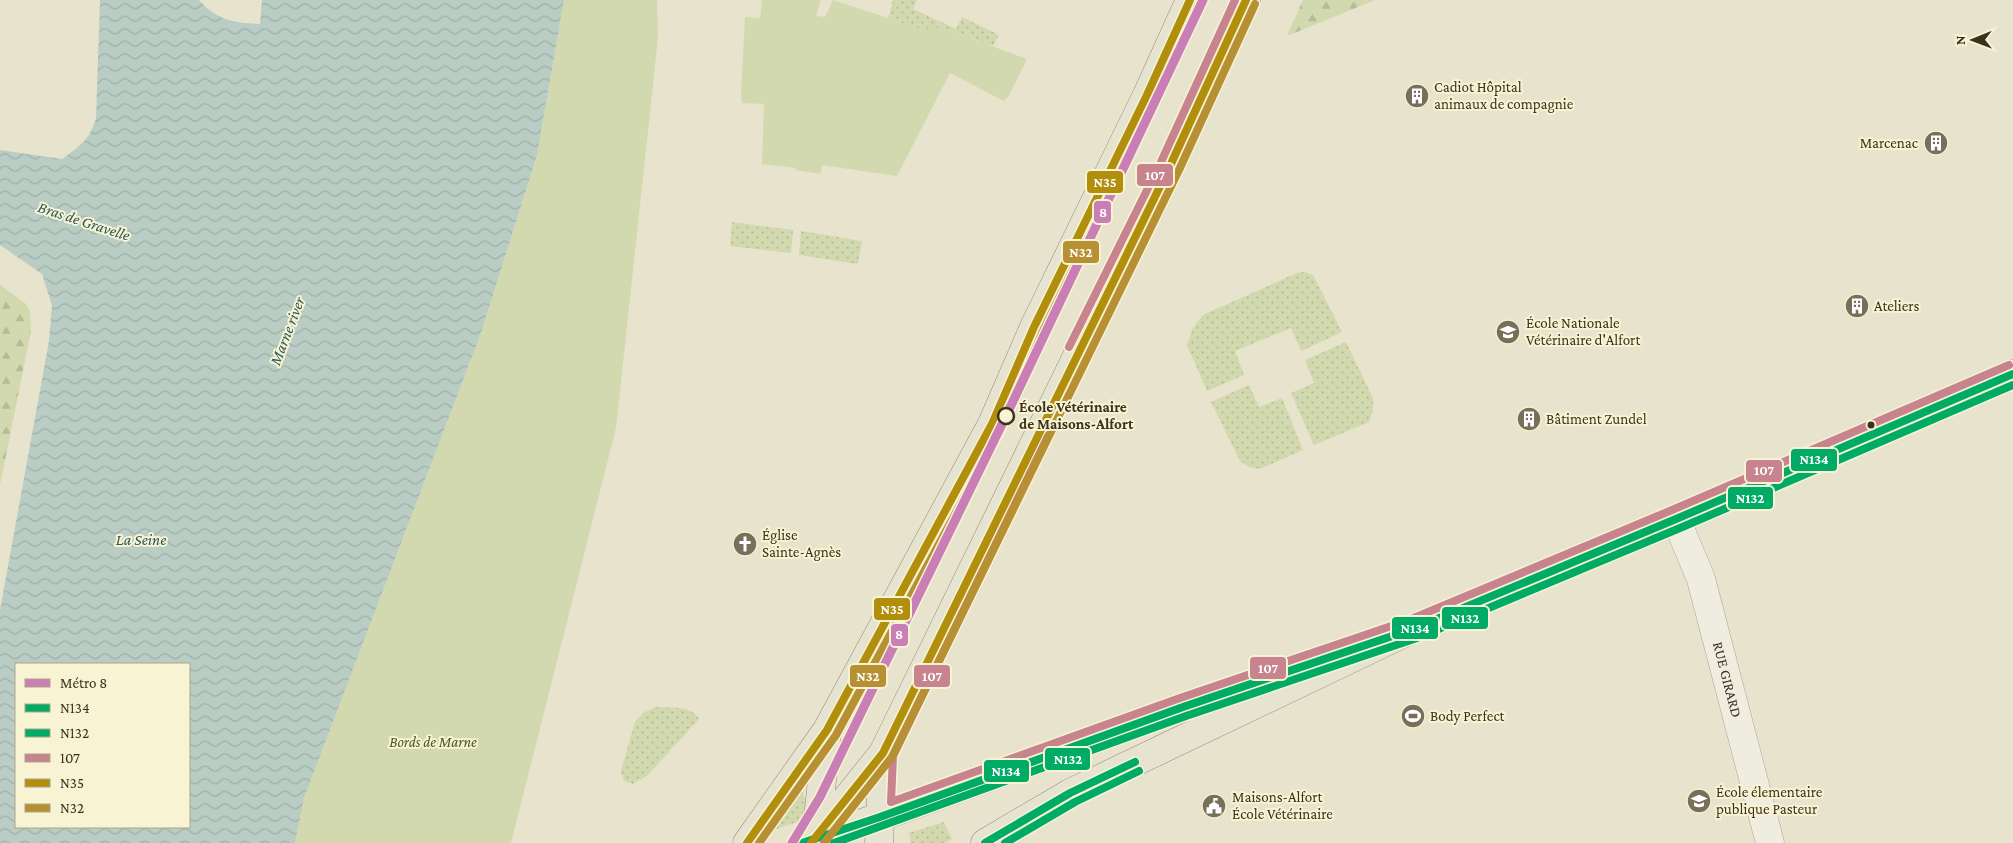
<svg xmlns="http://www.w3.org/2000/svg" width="2013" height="843" viewBox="0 0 2013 843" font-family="'Crimson Pro',serif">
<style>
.grass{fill:url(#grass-dots)}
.forest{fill:url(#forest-firs)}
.green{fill:#d2d9ae}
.water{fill:url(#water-waves);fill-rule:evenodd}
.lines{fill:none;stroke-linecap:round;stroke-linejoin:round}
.minor-casing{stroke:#aca796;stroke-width:29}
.primary-casing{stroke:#928c7d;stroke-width:29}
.minor{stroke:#efece0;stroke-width:28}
.primary{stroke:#e6e3d0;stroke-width:28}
.bus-1-casing{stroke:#f8f3d3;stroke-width:11}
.bus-2-casing{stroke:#f8f3d3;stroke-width:11}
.bus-3-casing{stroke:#f8f3d3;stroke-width:11}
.bus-4-casing{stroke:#f8f3d3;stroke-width:11}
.bus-5-casing{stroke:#f8f3d3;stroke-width:11}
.bus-1{stroke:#00ab66;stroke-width:8}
.bus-2{stroke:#00ab66;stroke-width:8}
.bus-3{stroke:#c7838e;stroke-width:8}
.bus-4{stroke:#b18f0d;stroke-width:8}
.bus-5{stroke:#b79033;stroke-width:8}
.metro-1-casing{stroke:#f8f3d3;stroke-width:12}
.metro-1{stroke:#ca7eb6;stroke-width:9}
.stop-dot{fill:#f8f3d3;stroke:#3c311d;stroke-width:2.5}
.bus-dot{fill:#3c311d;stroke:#f8f3d3;stroke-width:2}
.labels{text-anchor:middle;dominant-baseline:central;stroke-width:4;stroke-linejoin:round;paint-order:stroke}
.poi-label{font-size:15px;fill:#3c311d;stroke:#f8f3d3;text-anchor:start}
.stop-label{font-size:15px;font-weight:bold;fill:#3c311d;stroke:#f8f3d3;text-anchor:start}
.street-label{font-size:15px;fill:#3c311d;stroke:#f8f3d3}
.park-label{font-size:15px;font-style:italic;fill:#445a22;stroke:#f8f3d3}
.water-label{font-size:16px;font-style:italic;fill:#2b595d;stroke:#f8f3d3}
.line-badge{stroke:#f8f3d3;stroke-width:2}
.badge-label{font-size:14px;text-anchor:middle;font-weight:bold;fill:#fff}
</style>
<defs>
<pattern id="grass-dots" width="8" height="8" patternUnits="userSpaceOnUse" patternTransform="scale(1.25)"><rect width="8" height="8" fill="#d2d9ae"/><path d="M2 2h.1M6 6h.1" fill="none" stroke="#b5bb95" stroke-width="1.8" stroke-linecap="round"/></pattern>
<pattern id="forest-firs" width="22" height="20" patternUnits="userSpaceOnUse" patternTransform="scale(1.25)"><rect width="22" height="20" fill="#d2d9ae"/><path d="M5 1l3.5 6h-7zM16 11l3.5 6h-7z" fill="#b5bb95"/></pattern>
<pattern id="water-waves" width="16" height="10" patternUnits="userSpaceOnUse" patternTransform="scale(1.25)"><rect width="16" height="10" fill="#b9cdc4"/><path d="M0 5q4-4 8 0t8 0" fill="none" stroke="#a0b0a8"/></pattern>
</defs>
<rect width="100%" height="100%" fill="#e7e3cd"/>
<!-- grass -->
<path class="grass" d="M893,0H917L913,9L956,29L962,17L999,35L993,46L949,30L927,32L888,20Z
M732,222L793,230L791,253L730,246Z
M801,231L862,241L858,264L799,255Z
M1305,272L1313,275L1342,332L1301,351L1291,328L1235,351L1244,375L1207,391L1187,345L1193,328L1203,315L1297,273Z
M1346,342L1373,398V410L1369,422L1314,445L1291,393L1314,383L1305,360Z
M1249,385L1259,407L1282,398L1303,450L1260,469L1249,467L1240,461L1211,402Z
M655,707C670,708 691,705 699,719L647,776L633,784L624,781L621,771L635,722L643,713Z
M802,791L811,814L810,818L773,830Z
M944,822L952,839L945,843H911L909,833Z"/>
<!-- forest -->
<path class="forest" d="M1303,0H1375L1287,36Z
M0,285L26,304L30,311L31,331L0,485Z"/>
<!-- green -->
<path class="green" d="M564,0H657L658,38L616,428L511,843H295L304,798L481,333L537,155Z
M762,0H821L816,16L825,17L833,0L927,31L929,27L949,30L1027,59L1008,97L1004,101L950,73L897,176L822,165L821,174L795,170L796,168L762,164L764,104L742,103L741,96L745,17L760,18Z"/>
<!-- water -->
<path class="water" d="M100,0H199C218,21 234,23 260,24L262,0H564L537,155L481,333L304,798L295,843H0V610L49,341L52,305L42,274L0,245V150L62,159C80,146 90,140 96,118ZM189,664V827H16V664Z"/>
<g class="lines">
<!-- minor casing -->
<g class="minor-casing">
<g id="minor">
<path id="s1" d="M1676,519L1701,579L1770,843"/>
</g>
</g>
<!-- primary casing -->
<g class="primary-casing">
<path id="primary" d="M816,838L827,732
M813,839L880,817L1183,707L1296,669
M747,843L827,730L992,424L1034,327L1147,95L1190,0
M811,843L883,753L1170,166L1246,0
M879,843L883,753
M985,843L1070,793L1413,629L1676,519L2013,374"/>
</g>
<!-- minor -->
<use href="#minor" class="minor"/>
<!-- primary -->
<use href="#primary" class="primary"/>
<!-- bus-1 casing -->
<g class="bus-1-casing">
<path id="bus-1" d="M802,843L880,817L1183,707L1413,629L1676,519L2013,374
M985,843L1070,793L1135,762"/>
</g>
<!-- bus-2 casing -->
<g class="bus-2-casing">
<path id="bus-2" d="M834,843L1186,716L1417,638L1680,528L2013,385
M1005,843L1075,802L1139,771"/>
</g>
<!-- bus-3 casing -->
<g class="bus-3-casing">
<path id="bus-3" d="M1069,347L1161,162L1235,0
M1048,436L893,756L891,802L1180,698L1409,620L1672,510L2009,365"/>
</g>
<!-- bus-4 casing -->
<g class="bus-4-casing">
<path id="bus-4" d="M747,843L827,730L992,424L1034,327L1147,95L1190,0
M811,843L883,753L1170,166L1246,0"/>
</g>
<!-- bus-5 casing -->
<g class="bus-5-casing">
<path id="bus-5" d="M759,843L836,735L1001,429L1043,331L1156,99L1199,4
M824,843L892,757L1179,170L1255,4"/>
</g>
<!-- bus-1 -->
<use href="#bus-1" class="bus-1"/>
<!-- bus-2 -->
<use href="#bus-2" class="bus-2"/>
<!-- bus-3 -->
<use href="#bus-3" class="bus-3"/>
<!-- bus-4 -->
<use href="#bus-4" class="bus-4"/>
<!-- bus-5 -->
<use href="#bus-5" class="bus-5"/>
<!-- metro-1 casing -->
<g class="metro-1-casing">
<path id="metro-1" d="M792,843L820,797L1006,416L1203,0"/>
</g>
<!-- metro-1 -->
<use href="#metro-1" class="metro-1"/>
</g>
<!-- icons -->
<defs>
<g id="building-disc" transform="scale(1.25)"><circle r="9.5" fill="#786f5b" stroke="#f8f3d3"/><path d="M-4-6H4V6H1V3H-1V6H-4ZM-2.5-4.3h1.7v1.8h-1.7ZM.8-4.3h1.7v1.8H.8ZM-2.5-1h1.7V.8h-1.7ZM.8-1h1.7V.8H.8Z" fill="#fff"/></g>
<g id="university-disc" transform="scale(1.25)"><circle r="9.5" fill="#786f5b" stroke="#f8f3d3"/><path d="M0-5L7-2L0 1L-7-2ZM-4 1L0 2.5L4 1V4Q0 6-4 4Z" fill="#fff"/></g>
<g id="church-disc" transform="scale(1.25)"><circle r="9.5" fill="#786f5b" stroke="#f8f3d3"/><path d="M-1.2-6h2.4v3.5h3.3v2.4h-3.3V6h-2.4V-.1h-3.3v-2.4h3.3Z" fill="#fff"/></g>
<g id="stadium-disc" transform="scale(1.25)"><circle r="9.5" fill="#786f5b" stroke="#f8f3d3"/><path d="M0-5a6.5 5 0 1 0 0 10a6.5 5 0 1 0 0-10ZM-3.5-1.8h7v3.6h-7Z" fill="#fff"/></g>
<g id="school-disc" transform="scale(1.25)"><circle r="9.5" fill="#786f5b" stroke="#f8f3d3"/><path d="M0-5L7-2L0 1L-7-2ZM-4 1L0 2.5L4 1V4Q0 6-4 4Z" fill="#fff"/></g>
<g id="civic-disc" transform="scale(1.25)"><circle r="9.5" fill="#786f5b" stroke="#f8f3d3"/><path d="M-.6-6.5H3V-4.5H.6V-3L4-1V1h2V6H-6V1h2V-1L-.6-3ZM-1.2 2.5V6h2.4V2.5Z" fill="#fff"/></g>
</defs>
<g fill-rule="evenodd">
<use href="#building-disc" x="1417" y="96"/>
<use href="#building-disc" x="1936" y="143"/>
<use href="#building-disc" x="1857" y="306"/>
<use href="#university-disc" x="1508" y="332"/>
<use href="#building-disc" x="1529" y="419"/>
<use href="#church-disc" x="745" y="544"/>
<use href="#stadium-disc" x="1413" y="716"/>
<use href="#school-disc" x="1699" y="801"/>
<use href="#civic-disc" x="1214" y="806"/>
</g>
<!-- markers -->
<circle class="stop-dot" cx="1006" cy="416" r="8"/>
<circle class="bus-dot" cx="1871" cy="425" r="4.5"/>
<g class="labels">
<!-- poi labels -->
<g class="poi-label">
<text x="1434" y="87">Cadiot Hôpital<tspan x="1434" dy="17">animaux de compagnie</tspan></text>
<text x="1918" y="143" text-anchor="end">Marcenac</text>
<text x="1874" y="306">Ateliers</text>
<text x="1526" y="323">École Nationale<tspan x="1526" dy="17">Vétérinaire d'Alfort</tspan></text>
<text x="1546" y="419">Bâtiment Zundel</text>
<text x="762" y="535">Église<tspan x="762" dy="17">Sainte-Agnès</tspan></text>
<text x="1430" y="716">Body Perfect</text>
<text x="1716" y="792">École élementaire<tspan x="1716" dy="17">publique Pasteur</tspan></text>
<text x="1232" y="797">Maisons-Alfort<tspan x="1232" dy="17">École Vétérinaire</tspan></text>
</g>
<!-- stop labels -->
<g class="stop-label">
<text x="1019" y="407">École Vétérinaire<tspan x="1019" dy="17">de Maisons-Alfort</tspan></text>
</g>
<!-- street labels -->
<g class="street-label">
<text stroke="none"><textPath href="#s1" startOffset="169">RUE GIRARD</textPath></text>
</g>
<!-- park labels -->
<g class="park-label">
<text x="433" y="742">Bords de Marne</text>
</g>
<!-- water labels -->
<g class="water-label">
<text transform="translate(84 221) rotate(18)">Bras de Gravelle</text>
<text transform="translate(287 331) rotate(-69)">Marne river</text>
<text x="141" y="539">La Seine</text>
</g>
</g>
<g class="line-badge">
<rect x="1136" y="163" width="38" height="24" rx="5" fill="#c7838e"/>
<rect x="1086" y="170" width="38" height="24" rx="5" fill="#b18f0d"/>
<rect x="1093" y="200" width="19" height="24" rx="5" fill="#ca7eb6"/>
<rect x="1062" y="240" width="38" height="24" rx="5" fill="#b79033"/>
<rect x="1790" y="448" width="48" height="24" rx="5" fill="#00ab66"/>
<rect x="1745" y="459" width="38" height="24" rx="5" fill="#c7838e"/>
<rect x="1727" y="486" width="47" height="24" rx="5" fill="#00ab66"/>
<rect x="873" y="597" width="38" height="24" rx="5" fill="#b18f0d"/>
<rect x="1441" y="606" width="48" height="24" rx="5" fill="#00ab66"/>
<rect x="1391" y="616" width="48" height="24" rx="5" fill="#00ab66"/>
<rect x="890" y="623" width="19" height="24" rx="5" fill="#ca7eb6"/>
<rect x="1249" y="656" width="38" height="24" rx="5" fill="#c7838e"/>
<rect x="849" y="664" width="38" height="24" rx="5" fill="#b79033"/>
<rect x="913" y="664" width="38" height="24" rx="5" fill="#c7838e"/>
<rect x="1044" y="747" width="47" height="24" rx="5" fill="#00ab66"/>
<rect x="983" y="759" width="47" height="24" rx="5" fill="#00ab66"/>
</g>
<g class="badge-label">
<text x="1155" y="180">107</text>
<text x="1105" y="187">N35</text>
<text x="1103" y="217">8</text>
<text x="1081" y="257">N32</text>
<text x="1814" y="464">N134</text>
<text x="1764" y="475">107</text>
<text x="1750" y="503">N132</text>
<text x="892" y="614">N35</text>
<text x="1465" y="623">N132</text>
<text x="1415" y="633">N134</text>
<text x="899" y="639">8</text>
<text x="1268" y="673">107</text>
<text x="868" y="681">N32</text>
<text x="932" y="681">107</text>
<text x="1068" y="764">N132</text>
<text x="1006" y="776">N134</text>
</g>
<!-- legend -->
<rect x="15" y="663" width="175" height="165" fill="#f8f3d3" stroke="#ada58a"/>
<rect x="25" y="679" width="25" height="8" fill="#ca7eb6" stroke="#ada58a"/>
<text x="60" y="688" font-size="15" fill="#3c311d">Métro 8</text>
<rect x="25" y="704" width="25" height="8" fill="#00ab66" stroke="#ada58a"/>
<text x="60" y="713" font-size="15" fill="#3c311d">N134</text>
<rect x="25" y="729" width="25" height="8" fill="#00ab66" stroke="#ada58a"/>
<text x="60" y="738" font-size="15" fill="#3c311d">N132</text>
<rect x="25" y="754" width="25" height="8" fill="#c7838e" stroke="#ada58a"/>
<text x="60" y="763" font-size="15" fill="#3c311d">107</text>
<rect x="25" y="779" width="25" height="8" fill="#b18f0d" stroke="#ada58a"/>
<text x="60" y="788" font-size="15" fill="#3c311d">N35</text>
<rect x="25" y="804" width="25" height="8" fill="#b79033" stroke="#ada58a"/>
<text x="60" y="813" font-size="15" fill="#3c311d">N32</text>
<!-- north arrow -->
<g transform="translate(1973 40) rotate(269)" stroke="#f8f3d3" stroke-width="4" paint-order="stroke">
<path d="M0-4L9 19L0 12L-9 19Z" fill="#3c311d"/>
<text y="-8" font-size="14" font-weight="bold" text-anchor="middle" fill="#3c311d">N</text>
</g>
</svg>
